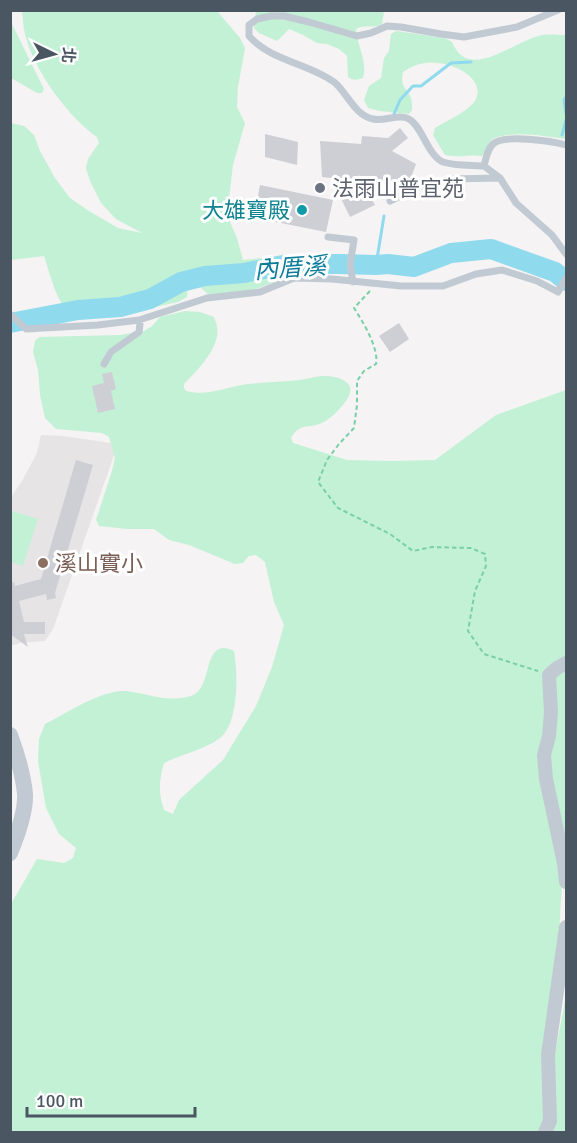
<svg xmlns="http://www.w3.org/2000/svg" width="577" height="1143" viewBox="0 0 577 1143" font-family="Signika,'Noto Sans TC',sans-serif">
<style>
.education{fill:#e6e4e5}
.green{fill:#c3f1d5}
.lines{fill:none;stroke-linecap:round;stroke-linejoin:round}
.stream{stroke:#90daee;stroke-width:3}
.river{stroke:#90daee;stroke-width:20}
.building{fill:#cdcfd5}
.path{stroke:#7ad0a6;stroke-width:2;stroke-dasharray:4.5 3;stroke-linecap:butt}
.service{stroke:#c1cad2;stroke-width:7}
.minor{stroke:#c1cad2;stroke-width:14}
.tertiary{stroke:#c1cad2;stroke-width:16}
.worship-dot{fill:#6b7280;stroke:#fff;stroke-width:2}
.culture-dot{fill:#0f9aa8;stroke:#fff;stroke-width:2}
.education-dot{fill:#8d6e63;stroke:#fff;stroke-width:2}
.labels{text-anchor:middle;dominant-baseline:central;stroke-width:6;stroke-linejoin:round;paint-order:stroke}
.worship-label{font-size:22px;fill:#5b616d;stroke:#fff;text-anchor:start}
.culture-label{font-size:22px;fill:#0d838f;stroke:#fff;text-anchor:end}
.education-label{font-size:22px;fill:#785e54;stroke:#fff;text-anchor:start}
.water-label{font-size:24px;font-style:italic;fill:#0c7c9b;stroke:#fff}
</style>
<rect width="100%" height="100%" fill="#f5f3f3"/>
<!-- education -->
<path class="education" d="M41,435L63,436L118,444L53,629L45,641L20,643L11,646V497L22,481L37,453Z"/>
<!-- green -->
<path class="green" d="M22,11H217L240,38L245,48L238,87L237,107L245,123L233,165L227,215L237,238L243,260L281,256L325,261L324,267L319,274L311,276L292,275L259,288L238,293L208,294L201,288L196,274L190,271H186L188,288L187,297L178,302C153,307 85,326 65,307C55,297 49,270 44,256L11,260V123L24,126L34,135L40,151L55,178L70,198L89,211L118,228L142,233L116,219L101,203L90,181L86,168L88,159L99,143L97,137C68,117 33,69 25,34C23,26 23,18 22,11Z
M256,11H384L382,24C374,29 364,24 356,29C357,46 368,62 363,78C357,80 353,81 348,77L347,56L339,49L327,44L317,43L303,35L289,29L277,41L259,33L254,28Z
M10,20L40,81L44,89L42,93H37L11,78Z
M396,31L445,38L452,42C469,84 515,39 543,35C550,34 559,35 566,35V139C543,136 515,130 492,139L482,156C469,154 457,158 445,155L433,135L435,128C446,121 470,111 476,99C485,78 454,64 438,63C425,61 413,65 403,72C400,88 406,87 411,98C412,102 412,106 412,110L409,114L380,111L368,108L364,100L369,86L381,78L384,58L389,51L391,34Z
M185,311L200,312L214,317C215,321 217,323 217,327C221,347 197,371 184,384V388L186,391C205,396 222,389 241,385C260,382 281,382 300,380C308,379 316,376 323,376C333,375 354,380 350,393C347,403 331,419 322,423C308,429 300,422 291,438L293,443L347,460L392,461L435,460L496,415L566,390V872L562,880L557,972L544,1116L540,1132H11V904L37,859L64,863L73,858L76,848L59,834L46,808L38,761L39,739L45,724C66,713 103,689 126,691C151,694 165,703 191,696C214,690 201,635 234,651C238,673 239,723 220,738C204,750 182,754 164,763C159,780 158,793 164,810L173,814L179,800L223,760L256,706L272,667L284,625L274,602L265,562L256,555L249,556L243,563L235,564L189,545L169,540L154,529H127L99,526L96,520L112,471L115,458L109,437L102,433L56,429L45,418L40,395L38,370L33,352L35,341L39,337L120,335L144,331L152,326L160,317Z
M12,511L38,519L23,566L11,562L10,517Z
M566,996V1132H550L554,1059Z"/>
<g class="lines">
<!-- stream -->
<path class="stream" d="M566,97L564,100L566,114
M394,114L400,100L413,86H421L451,63L471,62
M562,135L566,120
M376,265L384,216"/>
<!-- river -->
<path class="river" d="M10,323L78,310L120,307L150,299L181,282L205,276L244,273L288,264H340L376,265L388,264L414,267L451,253L491,249L555,272L566,281"/>
</g>
<!-- building -->
<path class="building" d="M400,128L408,138L392,151L416,164L409,183L401,181L397,191L390,195L359,175L375,205L350,217L331,178L322,177L320,141L361,144L362,136L388,138Z
M265,134L298,142L297,165L265,157Z
M260,185L333,200L326,232L271,221L273,211L256,207Z
M399,323L409,339L390,352L379,336Z
M112,372L116,389L111,391L115,409L98,413L92,386L104,383L102,374Z
M76,460L93,465L55,593L56,598L47,600L46,594L19,601L24,622H45V634H24L28,647L10,634V582H14L15,586L41,579Z"/>
<g class="lines">
<!-- path -->
<path class="path" d="M370,291L354,308C363,322 379,348 376,364L364,371L357,381V405L354,428L339,444L327,460L318,482L338,508L390,534L413,551L432,547L471,548L485,554L486,566L475,591L468,631L484,654L538,671"/>
<!-- service -->
<path class="service" d="M484,166C472,165 455,166 443,162C428,156 422,126 409,119C399,113 384,122 373,119C355,116 346,91 334,82C308,63 271,61 249,36V25L257,19L271,16H284L309,22L357,36L371,33L387,26L401,27L441,34L464,37L517,27L558,10
M484,166L500,178L516,203L552,235L566,254
M484,166C486,158 487,150 493,144C503,134 552,141 566,145
M390,201L420,186H434L448,179L500,178
M328,237L354,240L350,265L353,282
M10,314L26,329L98,325L139,320L207,298L260,292L294,278L332,279L401,286H443L476,274L502,270L537,281L558,292L566,278
M104,364L111,352L139,332L140,324L139,320"/>
<!-- minor -->
<path class="minor" d="M566,663L557,668L549,675L551,712L549,736L544,755L546,779L564,863L566,882
M545,1132L550,1121L548,1055L566,927"/>
<!-- tertiary -->
<path class="tertiary" d="M10,735C17,754 23,773 25,794C26,812 17,836 10,853"/>
</g>
<!-- markers -->
<circle class="worship-dot" cx="320" cy="188" r="6"/>
<circle class="culture-dot" cx="302" cy="210" r="6"/>
<circle class="education-dot" cx="43" cy="563" r="6"/>
<g class="labels">
<!-- worship labels -->
<g class="worship-label">
<text x="332" y="188">法雨山普宜苑</text>
</g>
<!-- culture labels -->
<g class="culture-label">
<text x="290" y="210">大雄寶殿</text>
</g>
<!-- education labels -->
<g class="education-label">
<text x="55" y="563">溪山實小</text>
</g>
<!-- water labels -->
<g class="water-label">
<text transform="translate(290 268) rotate(-4)">內厝溪</text>
</g>
</g>
<!-- border -->
<rect width="577" height="1143" fill="none" stroke="#4a5661" stroke-width="24"/>
<!-- north arrow -->
<g transform="translate(54 54) rotate(95)" stroke="#ffffff" stroke-width="4.5" paint-order="stroke">
<path d="M0-4.5L10 22L0 15L-10 22Z" fill="#4a5661"/>
<text y="-9" font-size="16" font-weight="bold" text-anchor="middle" fill="#4a5661">北</text>
</g>
<!-- scale -->
<path d="M27 1107v9h168v-9" fill="none" stroke="#4a5661" stroke-width="3"/>
<text x="36" y="1107" font-size="18" fill="#4a5661" stroke="#ffffff" stroke-width="4.5" paint-order="stroke">100 m</text>
</svg>
